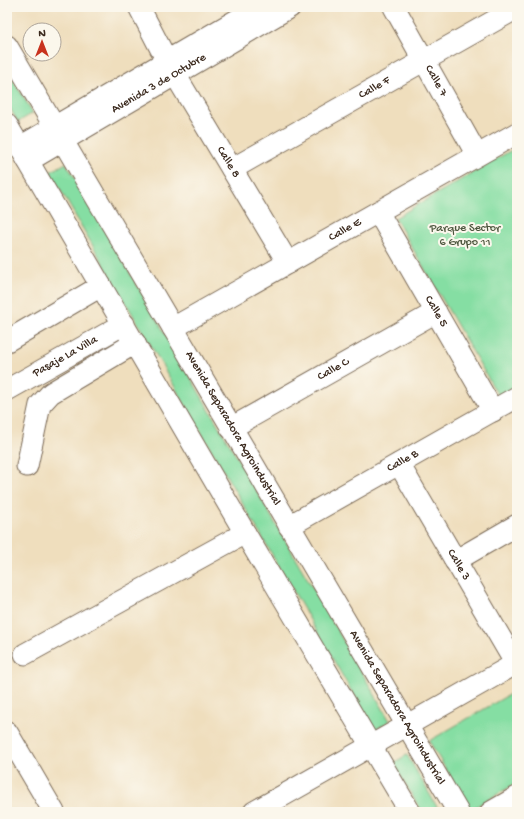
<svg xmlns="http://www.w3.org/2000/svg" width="524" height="819" viewBox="0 0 524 819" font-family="'Gochi Hand',sans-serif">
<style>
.green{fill:#85dea3;stroke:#608460}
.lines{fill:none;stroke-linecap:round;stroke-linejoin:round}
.minor-casing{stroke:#7a6956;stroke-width:23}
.minor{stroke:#fff;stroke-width:21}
.labels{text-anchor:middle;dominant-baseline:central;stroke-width:4;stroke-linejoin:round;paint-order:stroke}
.street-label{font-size:12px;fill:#3b2a1e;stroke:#fbf7ec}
.park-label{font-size:12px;fill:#4e573f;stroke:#fbf7ec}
</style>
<rect width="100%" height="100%" fill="#fbf7ec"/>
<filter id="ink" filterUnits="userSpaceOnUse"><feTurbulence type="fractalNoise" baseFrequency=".025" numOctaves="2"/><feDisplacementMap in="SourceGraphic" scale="8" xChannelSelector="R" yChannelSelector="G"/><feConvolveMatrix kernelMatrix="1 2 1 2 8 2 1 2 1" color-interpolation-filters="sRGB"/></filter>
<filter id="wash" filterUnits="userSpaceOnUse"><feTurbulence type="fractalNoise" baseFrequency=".012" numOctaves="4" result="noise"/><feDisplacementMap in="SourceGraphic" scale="16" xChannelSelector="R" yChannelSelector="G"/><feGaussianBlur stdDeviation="0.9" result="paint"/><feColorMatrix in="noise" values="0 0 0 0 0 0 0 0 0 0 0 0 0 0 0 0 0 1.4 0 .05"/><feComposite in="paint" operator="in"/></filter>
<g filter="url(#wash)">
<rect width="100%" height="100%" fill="#efdebd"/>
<!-- green -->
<path class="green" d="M7,70L33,113L18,122L7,103Z
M517,147V386L499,397L395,218Z
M66,163L390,721L374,730L50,172Z
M517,690V783L470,810L429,741Z
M407,755L440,812H422L393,763Z"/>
</g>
<g filter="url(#ink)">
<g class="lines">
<!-- minor casing -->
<g class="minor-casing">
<g id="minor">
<path id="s1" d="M139,7L167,61L288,263"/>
<path id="s2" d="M394,7L477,155"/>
<path id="s3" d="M7,46L458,812"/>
<path d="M7,125L245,533L410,812"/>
<path d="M20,147L259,7"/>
<path id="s4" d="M28,161L290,7"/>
<path id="s5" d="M232,169L517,8"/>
<path id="s6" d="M378,212L493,411"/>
<path id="s7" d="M173,328L517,133"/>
<path d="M7,341L101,286"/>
<path id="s8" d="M7,390L124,324"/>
<path id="s9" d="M231,428L436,312"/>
<path id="s10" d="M399,464L517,666"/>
<path d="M27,466L40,405L51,393L135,343"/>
<path id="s11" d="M289,526L517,397"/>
<path d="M455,561L517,525"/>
<path d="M25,654L245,533"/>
<path d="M7,732L54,812"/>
<path d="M254,812L517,663"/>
<path d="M491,812L517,797"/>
</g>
</g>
<!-- minor -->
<use href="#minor" class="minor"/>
</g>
</g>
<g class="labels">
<!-- street labels -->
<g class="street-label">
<text stroke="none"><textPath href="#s2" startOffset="85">Calle 7</textPath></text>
<text stroke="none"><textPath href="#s4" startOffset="152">Avenida 3 de Octubre</textPath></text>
<text stroke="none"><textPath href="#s5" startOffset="164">Calle F</textPath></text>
<text stroke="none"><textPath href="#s1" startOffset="179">Calle 8</textPath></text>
<text stroke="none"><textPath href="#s7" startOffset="198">Calle E</textPath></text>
<text stroke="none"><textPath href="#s6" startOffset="115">Calle 5</textPath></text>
<text stroke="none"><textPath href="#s8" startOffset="67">Pasaje La Villa</textPath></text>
<text stroke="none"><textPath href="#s9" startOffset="118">Calle C</textPath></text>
<text stroke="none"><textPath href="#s3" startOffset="444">Avenida Separadora Agroindustrial</textPath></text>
<text stroke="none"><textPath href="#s11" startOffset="131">Calle B</textPath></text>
<text stroke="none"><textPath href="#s10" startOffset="117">Calle 3</textPath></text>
<text stroke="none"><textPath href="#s3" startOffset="768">Avenida Separadora Agroindustrial</textPath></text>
</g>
<!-- park labels -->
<g class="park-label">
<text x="465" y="229">Parque Sector<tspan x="465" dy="14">6 Grupo 11</tspan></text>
</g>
</g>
<!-- margin -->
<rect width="524" height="819" fill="none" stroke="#fbf7ec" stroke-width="24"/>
<!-- north arrow -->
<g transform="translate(42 42)"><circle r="19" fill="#fbf7ec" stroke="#aea59a"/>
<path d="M0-3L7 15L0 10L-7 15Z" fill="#c8321e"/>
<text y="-6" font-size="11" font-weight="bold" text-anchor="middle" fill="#3b2a1e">N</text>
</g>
</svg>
